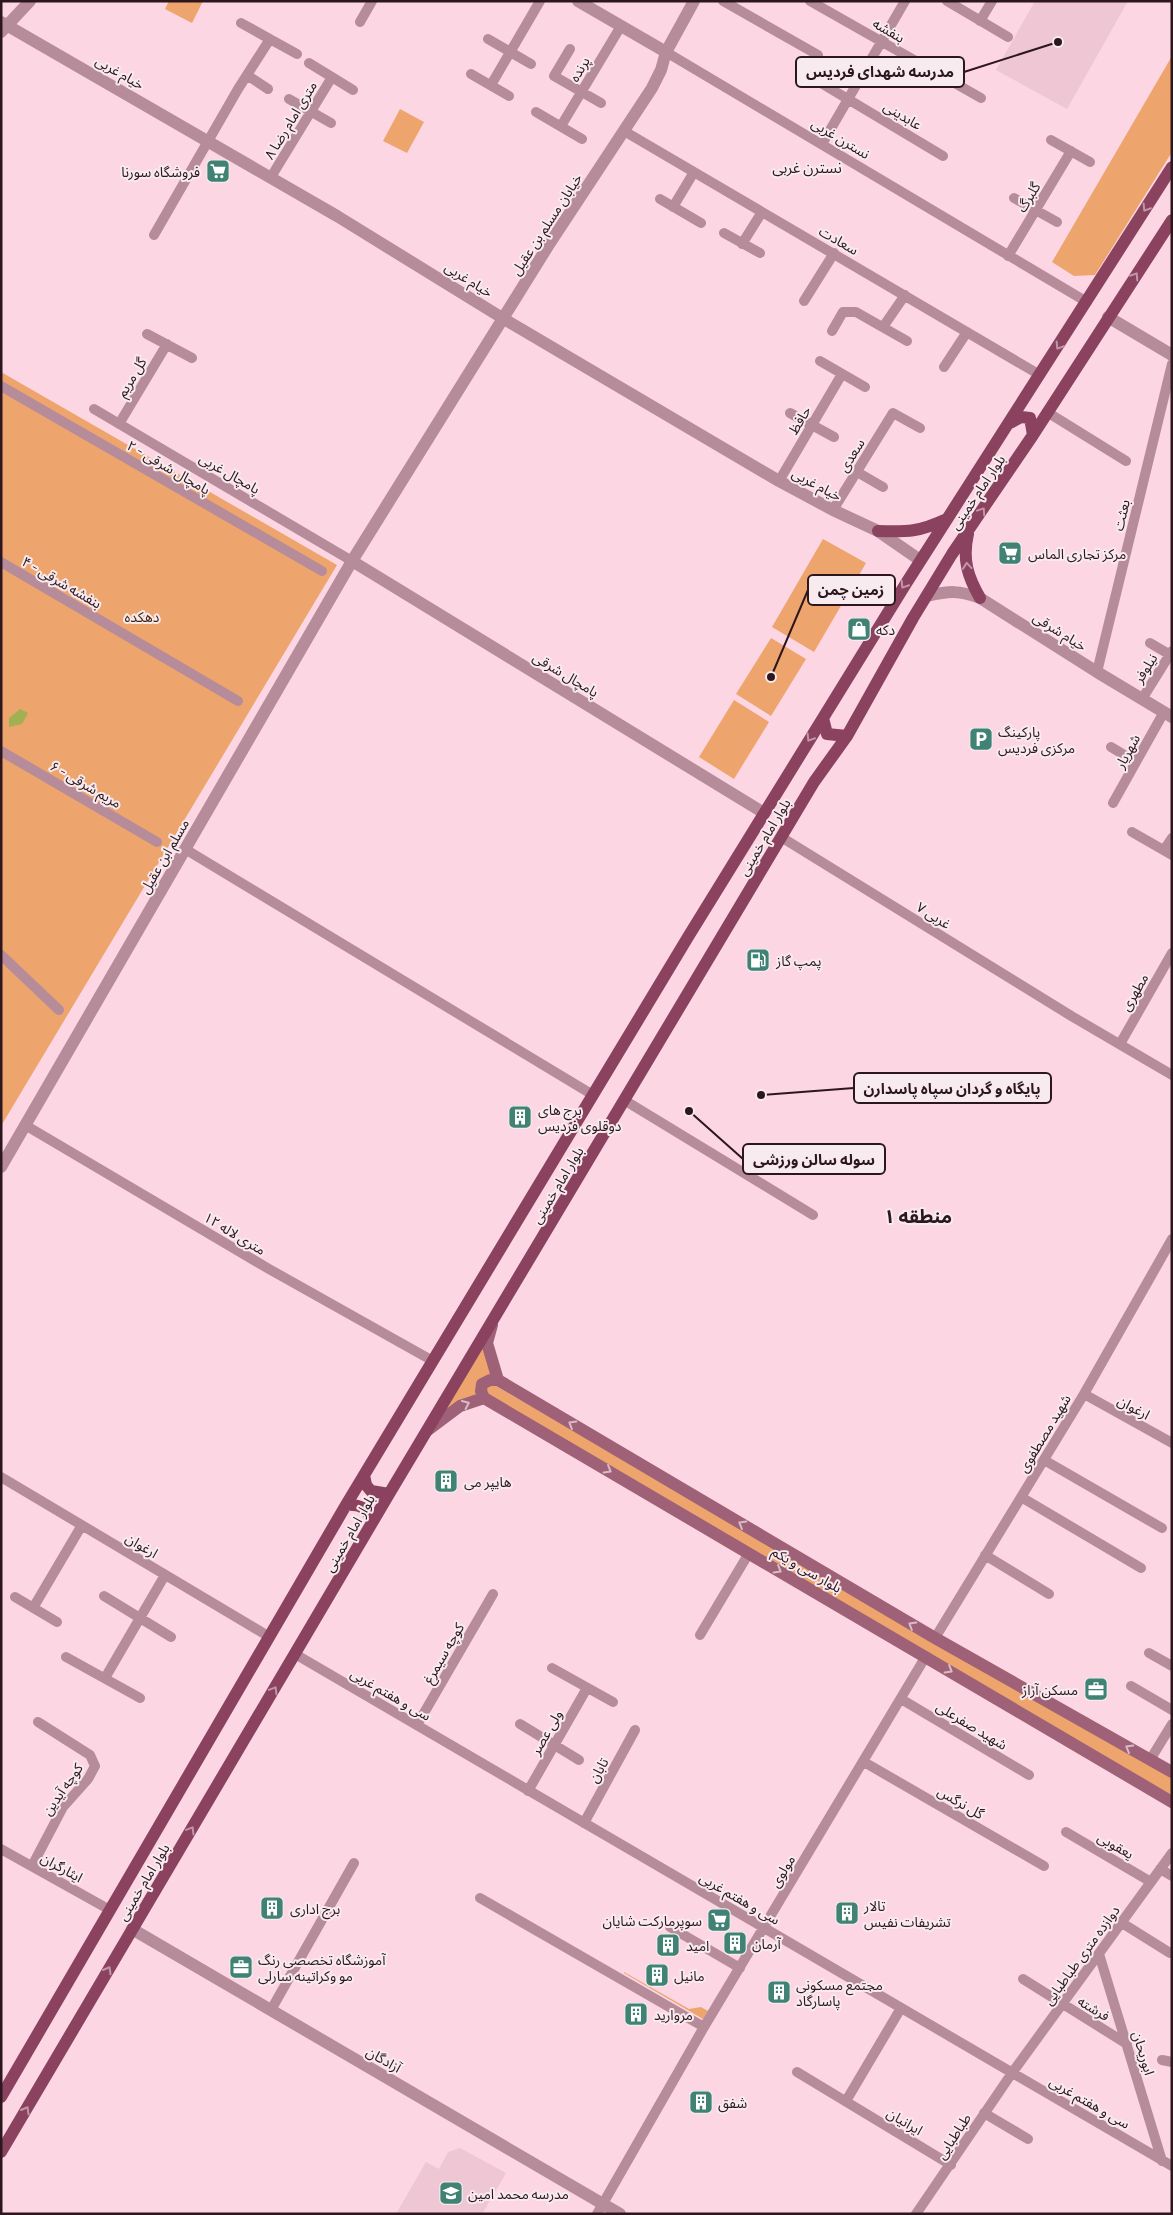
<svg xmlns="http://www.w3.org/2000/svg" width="1173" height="2215" viewBox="0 0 1173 2215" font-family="Manrope,'Noto Sans Arabic',sans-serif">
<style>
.built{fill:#efc6d3}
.green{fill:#eea46d}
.water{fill:#a1b052}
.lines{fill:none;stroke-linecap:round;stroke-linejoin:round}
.minor{stroke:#b68c9a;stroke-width:10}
.tertiary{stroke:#b68c9a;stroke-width:12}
.secondary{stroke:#9e6177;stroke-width:12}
.primary{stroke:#8a425f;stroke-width:12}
.oneway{stroke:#c196a7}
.oneway2{stroke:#d8bbc5}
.labels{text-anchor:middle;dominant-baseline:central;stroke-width:4;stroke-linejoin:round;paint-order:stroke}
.street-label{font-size:14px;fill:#2d171f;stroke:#f8ebef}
.poi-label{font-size:14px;fill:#2d171f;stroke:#f8ebef;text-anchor:start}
.park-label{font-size:14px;fill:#45260c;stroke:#f8ebef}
.neighbourhood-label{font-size:15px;fill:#2d171f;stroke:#f8ebef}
.district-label{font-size:19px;font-weight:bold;fill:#2d171f;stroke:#f8ebef}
.leader{fill:none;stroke:#2d171f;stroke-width:2}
.callout-dot{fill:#2d171f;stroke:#f8ebef;stroke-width:2}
.callout{fill:#f8ebef;stroke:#2d171f;stroke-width:2}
.callout-label{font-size:15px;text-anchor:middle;font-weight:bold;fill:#2d171f}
</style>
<rect width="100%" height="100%" fill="#fcd6e2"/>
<!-- built -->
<path class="built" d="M1035,1H1128L1067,109L996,70Z
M460,2148L506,2173L482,2214H396L426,2162L439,2169L448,2152Z"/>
<!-- green -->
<path class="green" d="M169,1H203L192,23L165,9Z
M1172,56V152L1095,275L1074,276L1052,262Z
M400,109L424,122L407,153L383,141Z
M1,372L337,565L1,1126Z
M823,539L866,563L814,652L772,627Z
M771,638L806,659L771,716L736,694Z
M734,700L769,722L734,779L699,757Z
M484,1341L493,1376L479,1396L440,1414Z
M491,1383L1172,1776V1798L486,1396L485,1386Z
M624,1972L689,2009L701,2007L708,2011L703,2019L624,1973Z"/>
<!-- water -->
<path class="water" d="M20,709L28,713L22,724L9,727V718Z"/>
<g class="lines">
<!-- minor -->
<path class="minor" d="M723,1L818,55
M810,1L981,98
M947,1L1008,37
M980,21L992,1
M360,22L372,1
M241,23L297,54
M488,39L531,64
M570,49L554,76L601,103
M666,52L1087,302
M309,63L353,90
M471,74L509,96
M247,75L268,89
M821,83L943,156
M491,85L540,1
M289,99L331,123
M536,112L582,139
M561,126L621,26
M624,131L1040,375
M1051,140L1090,162
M822,144L905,1
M271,177L332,77
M1014,198L1057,222
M660,199L701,223
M673,207L694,172
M724,233L760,253
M154,235L238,89L270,39
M742,244L762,212
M1008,256L1071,151
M804,301L834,253
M883,327L905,295
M832,331L843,312H856L907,341
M147,334L192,358
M820,361L865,387
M944,367L967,332
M1,386L322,571
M94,409L352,561
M1047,412L1126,461
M790,413L834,437
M119,424L167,344
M857,472L883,487
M779,481L842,374
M833,510L893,413L920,428
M1,562L238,701
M1150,643L1172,656
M1097,672L1172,364
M1142,699L1172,651
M1111,747L1136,762
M1,751L157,842
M1113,803L1164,712
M1132,832L1172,855
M781,837L1073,1017L1172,1075
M185,849L593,1095
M1164,850L1172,838
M1,955L59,1010
M1120,1044L1172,953
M624,1100L813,1215
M25,1125L269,1269L433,1361
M1084,1394L1172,1443
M1044,1460L1162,1528
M1,1477L268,1636
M1021,1497L1141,1568
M985,1555L1049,1594
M104,1596L171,1637
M15,1597L57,1622
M33,1608L82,1525
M700,1635L749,1553
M935,1638L1084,1394L1172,1239
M1149,1653L1172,1666
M295,1654L1172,2166
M66,1657L140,1698
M552,1668L613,1702
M105,1678L165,1575
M1131,1686L1172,1710
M901,1699L1029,1775
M520,1724L579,1760
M417,1725L493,1594
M1150,1760L1172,1724
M864,1762L1044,1866
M528,1791L587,1688
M584,1823L635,1730
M1066,1832L1151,1882
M1,1849L110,1910
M32,1866L63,1807L88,1779L95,1766L90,1755L38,1722
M1160,1869L1172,1876
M480,1898L704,2027
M1122,1923L1170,1953
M670,1927L740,1968
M1099,1954L1162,2161
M1023,1979L1127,2044
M271,2010L354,1863
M1162,2060L1172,2062
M797,2072L951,2165
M846,2101L901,2008
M984,2113L1028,2139
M597,2214L704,2027L926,1656
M916,2214L1012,2073L1172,1853"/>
<!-- tertiary -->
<path class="tertiary" d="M578,1L666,52
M1,22L337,216L504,319L779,481L833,510L878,531L920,560
M1,32L30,1
M1108,317L1172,355
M352,561L764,813
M927,596C949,591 959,590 980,598L1097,672L1172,717
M1,1167L352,561L548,246L652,88L661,70L666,52L694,1
M132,1929L620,2214"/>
<!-- secondary -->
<path class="secondary" d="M492,1325L487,1343L498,1380L935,1638L1172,1772
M484,1398L481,1391L482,1384L490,1380H498
M428,1430L460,1406L484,1398L1172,1802"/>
<!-- primary -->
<path class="primary" d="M1010,423L1021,417L1030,418L1033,435
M878,531C908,532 919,532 947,519
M968,534C962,560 968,577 980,598
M823,718L827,734L847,736
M364,1475L366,1485L371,1491L389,1494
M346,1505C361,1504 366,1508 373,1521
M1,2097L346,1505L688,937L905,585L1172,167
M1,2152L389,1494L814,782L847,736L913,618L952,554L1033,435L1172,220"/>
</g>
<!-- one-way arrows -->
<defs><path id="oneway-chevron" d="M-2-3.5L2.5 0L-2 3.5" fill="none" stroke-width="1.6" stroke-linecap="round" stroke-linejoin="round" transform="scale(1.25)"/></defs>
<g class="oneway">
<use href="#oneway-chevron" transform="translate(1146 208) rotate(122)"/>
<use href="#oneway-chevron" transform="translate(1135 276) rotate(-57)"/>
<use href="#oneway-chevron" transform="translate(1059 346) rotate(122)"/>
<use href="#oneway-chevron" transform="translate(982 511) rotate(-56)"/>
<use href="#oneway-chevron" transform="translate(967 566) rotate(-95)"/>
<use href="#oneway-chevron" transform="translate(904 585) rotate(122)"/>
<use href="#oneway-chevron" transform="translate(810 738) rotate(122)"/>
<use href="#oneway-chevron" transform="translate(274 1690) rotate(-59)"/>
<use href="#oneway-chevron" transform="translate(191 1830) rotate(-59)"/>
<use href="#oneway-chevron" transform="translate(108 1970) rotate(-60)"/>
<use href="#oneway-chevron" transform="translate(26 2110) rotate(-60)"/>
</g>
<g class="oneway2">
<use href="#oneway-chevron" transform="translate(466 1404) rotate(-25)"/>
<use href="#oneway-chevron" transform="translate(572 1424) rotate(-149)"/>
<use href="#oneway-chevron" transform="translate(608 1470) rotate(30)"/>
<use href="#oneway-chevron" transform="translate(742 1524) rotate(-149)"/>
<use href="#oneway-chevron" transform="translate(778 1570) rotate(30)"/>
<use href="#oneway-chevron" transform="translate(912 1625) rotate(-149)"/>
<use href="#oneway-chevron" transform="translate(949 1670) rotate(31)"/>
<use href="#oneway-chevron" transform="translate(1129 1748) rotate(-150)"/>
</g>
<!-- icons -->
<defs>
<g id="supermarket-square" transform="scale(1.25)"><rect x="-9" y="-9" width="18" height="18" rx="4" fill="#408273" stroke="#f8ebef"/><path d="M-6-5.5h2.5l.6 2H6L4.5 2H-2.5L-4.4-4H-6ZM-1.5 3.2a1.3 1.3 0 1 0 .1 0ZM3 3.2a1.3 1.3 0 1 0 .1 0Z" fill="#fff"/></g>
<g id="shop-square" transform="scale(1.25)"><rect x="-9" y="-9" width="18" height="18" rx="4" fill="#408273" stroke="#f8ebef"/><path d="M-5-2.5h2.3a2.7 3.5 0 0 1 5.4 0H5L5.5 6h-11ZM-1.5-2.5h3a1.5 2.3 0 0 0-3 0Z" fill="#fff"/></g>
<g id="parking-square" transform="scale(1.25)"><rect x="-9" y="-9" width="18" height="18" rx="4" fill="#408273" stroke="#f8ebef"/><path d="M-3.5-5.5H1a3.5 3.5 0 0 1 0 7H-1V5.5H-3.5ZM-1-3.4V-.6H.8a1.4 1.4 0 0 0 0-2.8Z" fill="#fff"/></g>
<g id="fuel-square" transform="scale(1.25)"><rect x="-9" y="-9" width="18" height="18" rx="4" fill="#408273" stroke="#f8ebef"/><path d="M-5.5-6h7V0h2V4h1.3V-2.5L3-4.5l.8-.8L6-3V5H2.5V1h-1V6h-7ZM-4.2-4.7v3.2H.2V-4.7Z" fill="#fff"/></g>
<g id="building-square" transform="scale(1.25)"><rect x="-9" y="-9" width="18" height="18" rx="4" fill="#408273" stroke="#f8ebef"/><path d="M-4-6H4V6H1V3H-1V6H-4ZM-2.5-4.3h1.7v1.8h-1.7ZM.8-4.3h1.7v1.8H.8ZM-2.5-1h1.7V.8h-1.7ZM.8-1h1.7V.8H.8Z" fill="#fff"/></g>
<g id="office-square" transform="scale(1.25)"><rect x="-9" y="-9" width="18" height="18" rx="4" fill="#408273" stroke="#f8ebef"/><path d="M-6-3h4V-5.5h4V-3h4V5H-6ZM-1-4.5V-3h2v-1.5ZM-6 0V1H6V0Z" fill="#fff"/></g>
<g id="school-square" transform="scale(1.25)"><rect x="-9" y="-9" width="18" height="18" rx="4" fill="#408273" stroke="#f8ebef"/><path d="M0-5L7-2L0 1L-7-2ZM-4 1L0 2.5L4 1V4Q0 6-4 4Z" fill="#fff"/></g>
</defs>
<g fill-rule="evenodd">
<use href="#supermarket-square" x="218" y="171"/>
<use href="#supermarket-square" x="1010" y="553"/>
<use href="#shop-square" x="859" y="629"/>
<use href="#parking-square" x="981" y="739"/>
<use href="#fuel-square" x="758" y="960"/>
<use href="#building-square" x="520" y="1117"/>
<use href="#building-square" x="446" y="1481"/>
<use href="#office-square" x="1096" y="1689"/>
<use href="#building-square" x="272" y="1908"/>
<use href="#building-square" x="847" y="1913"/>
<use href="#supermarket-square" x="719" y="1920"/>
<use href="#building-square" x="735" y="1943"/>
<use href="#building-square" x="668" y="1945"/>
<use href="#office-square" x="241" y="1967"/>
<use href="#building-square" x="657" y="1975"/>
<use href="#building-square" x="779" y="1992"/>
<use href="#building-square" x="636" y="2014"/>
<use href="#building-square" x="701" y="2102"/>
<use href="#school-square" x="451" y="2193"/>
</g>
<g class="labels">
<!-- street labels -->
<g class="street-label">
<text transform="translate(889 30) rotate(30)">بنفشه</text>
<text transform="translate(579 69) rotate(-60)">پرنده</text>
<text transform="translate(120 72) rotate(30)">خیام غربی</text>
<text transform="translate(903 115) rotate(31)">عابدینی</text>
<text transform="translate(290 120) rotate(-59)">۸ متری امام رضا</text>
<text transform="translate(841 138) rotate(31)">نسترن غربی</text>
<text transform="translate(1028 197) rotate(-59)">گلبرگ</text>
<text transform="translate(546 224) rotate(-57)">خیابان مسلم بن عقیل</text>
<text transform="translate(839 240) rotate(30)">سعادت</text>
<text transform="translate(469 279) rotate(32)">خیام غربی</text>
<text transform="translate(131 377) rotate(-59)">گل مریم</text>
<text transform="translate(799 420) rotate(-59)">حافظ</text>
<text transform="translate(851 455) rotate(-58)">سعدی</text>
<text transform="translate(169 467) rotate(30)">پامچال شرقی - ۲</text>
<text transform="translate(230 473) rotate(30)">پامچال غربی</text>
<text transform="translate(817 484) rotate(28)">خیام غربی</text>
<text transform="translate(977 492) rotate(-56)">بلوار امام خمینی</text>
<text transform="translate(1121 515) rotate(-77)">بعثت</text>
<text transform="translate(62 582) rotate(30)">بنفشه شرقی - ۴</text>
<text transform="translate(1060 631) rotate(32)">خیام شرقی</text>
<text transform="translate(1145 668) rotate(-58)">نیلوفر</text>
<text transform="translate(566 674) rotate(31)">پامچال شرقی</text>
<text transform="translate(1127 751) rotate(-61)">شهریار</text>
<text transform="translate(86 784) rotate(30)">مریم شرقی - ۶</text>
<text transform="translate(764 837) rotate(-59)">بلوار امام خمینی</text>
<text transform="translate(164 856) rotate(-60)">مسلم ابن عقیل</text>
<text transform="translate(934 915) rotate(32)">۷ غربی</text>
<text transform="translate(1134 992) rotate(-60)">مطهری</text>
<text transform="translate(557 1185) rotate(-59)">بلوار امام خمینی</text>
<text transform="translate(235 1233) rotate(31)">۱۲ متری لاله</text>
<text transform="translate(1134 1407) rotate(29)">ارغوان</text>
<text transform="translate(1044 1433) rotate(-59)">شهید مصطفوی</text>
<text transform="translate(349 1533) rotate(-60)">بلوار امام خمینی</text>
<text transform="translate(142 1545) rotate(31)">ارغوان</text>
<text transform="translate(807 1569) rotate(30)">بلوار سی و یکم</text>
<text transform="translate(443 1653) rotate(-60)">کوچه سیمرغ</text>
<text transform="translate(391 1694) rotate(30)">سی و هفتم غربی</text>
<text transform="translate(972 1725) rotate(31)">شهید صفرعلی</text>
<text transform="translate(546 1732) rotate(-60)">ولی عصر</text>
<text transform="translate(598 1770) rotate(-61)">تابان</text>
<text transform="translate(62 1789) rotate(-55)">کوچه آیدین</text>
<text transform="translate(961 1802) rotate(30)">گل نرگس</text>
<text transform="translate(1116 1845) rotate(30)">یعقوبی</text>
<text transform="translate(62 1867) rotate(29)">ایثارگران</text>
<text transform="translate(782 1871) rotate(-59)">مولوی</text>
<text transform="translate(143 1882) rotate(-59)">بلوار امام خمینی</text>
<text transform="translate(740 1898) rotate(30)">سی و هفتم غربی</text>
<text transform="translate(1081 1955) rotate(-54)">دوازده متری طباطبایی</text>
<text transform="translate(1094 2008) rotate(31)">فرشته</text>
<text transform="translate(1144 2053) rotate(73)">ابوریحان</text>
<text transform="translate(384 2059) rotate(30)">آزادگان</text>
<text transform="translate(1090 2102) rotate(30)">سی و هفتم غربی</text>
<text transform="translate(905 2121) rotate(31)">ایرانیان</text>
<text transform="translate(953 2136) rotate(-57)">طباطبایی</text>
</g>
<!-- poi labels -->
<g class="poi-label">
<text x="200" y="171" text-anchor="end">فروشگاه سورنا</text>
<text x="1028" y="553">مرکز تجاری الماس</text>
<text x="876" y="629">دکه</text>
<text x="998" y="731">پارکینگ<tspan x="998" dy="16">مرکزی فردیس</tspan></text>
<text x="776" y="960">پمپ گاز</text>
<text x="538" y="1109">برج های<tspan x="538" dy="16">دوقلوی فردیس</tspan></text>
<text x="464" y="1481">هایپر می</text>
<text x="1078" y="1689" text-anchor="end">مسکن آراز</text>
<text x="864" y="1905">تالار<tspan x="864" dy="16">تشریفات نفیس</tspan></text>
<text x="290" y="1908">برج اداری</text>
<text x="702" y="1920" text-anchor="end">سوپرمارکت شایان</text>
<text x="752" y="1943">آرمان</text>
<text x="686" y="1945">امید</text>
<text x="258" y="1959">آموزشگاه تخصصی رنگ<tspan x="258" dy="16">مو وکراتینه سارلی</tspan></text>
<text x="674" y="1975">مانیل</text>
<text x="796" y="1984">مجتمع مسکونی<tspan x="796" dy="16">پاسارگاد</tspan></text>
<text x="654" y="2014">مروارید</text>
<text x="718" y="2102">شفق</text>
<text x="468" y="2193">مدرسه محمد امین</text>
</g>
<!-- park labels -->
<g class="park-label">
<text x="142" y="616">دهکده</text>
</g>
<!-- neighbourhood labels -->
<g class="neighbourhood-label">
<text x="807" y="167">نسترن غربی</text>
</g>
<!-- district labels -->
<g class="district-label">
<text x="918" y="1216">منطقه ۱</text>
</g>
</g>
<!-- callouts -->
<path class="leader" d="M1058 42L964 72M771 677L808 590M761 1095L854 1088M689 1111L743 1159"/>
<g class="callout-dot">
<circle cx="1058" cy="42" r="5"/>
<circle cx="771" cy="677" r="5"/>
<circle cx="761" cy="1095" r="5"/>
<circle cx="689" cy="1111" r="5"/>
</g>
<g class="callout">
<rect x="796" y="57" width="168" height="30" rx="5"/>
<rect x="808" y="575" width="87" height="30" rx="5"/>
<rect x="854" y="1073" width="197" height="30" rx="5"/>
<rect x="743" y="1144" width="142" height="30" rx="5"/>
</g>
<g class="callout-label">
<text x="880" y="77">مدرسه شهدای فردیس</text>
<text x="851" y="595">زمین چمن</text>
<text x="952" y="1094">پایگاه و گردان سپاه پاسدارن</text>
<text x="814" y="1165">سوله سالن ورزشی</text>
</g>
<!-- border -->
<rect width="1173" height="2215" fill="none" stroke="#2d171f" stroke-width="5"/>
</svg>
